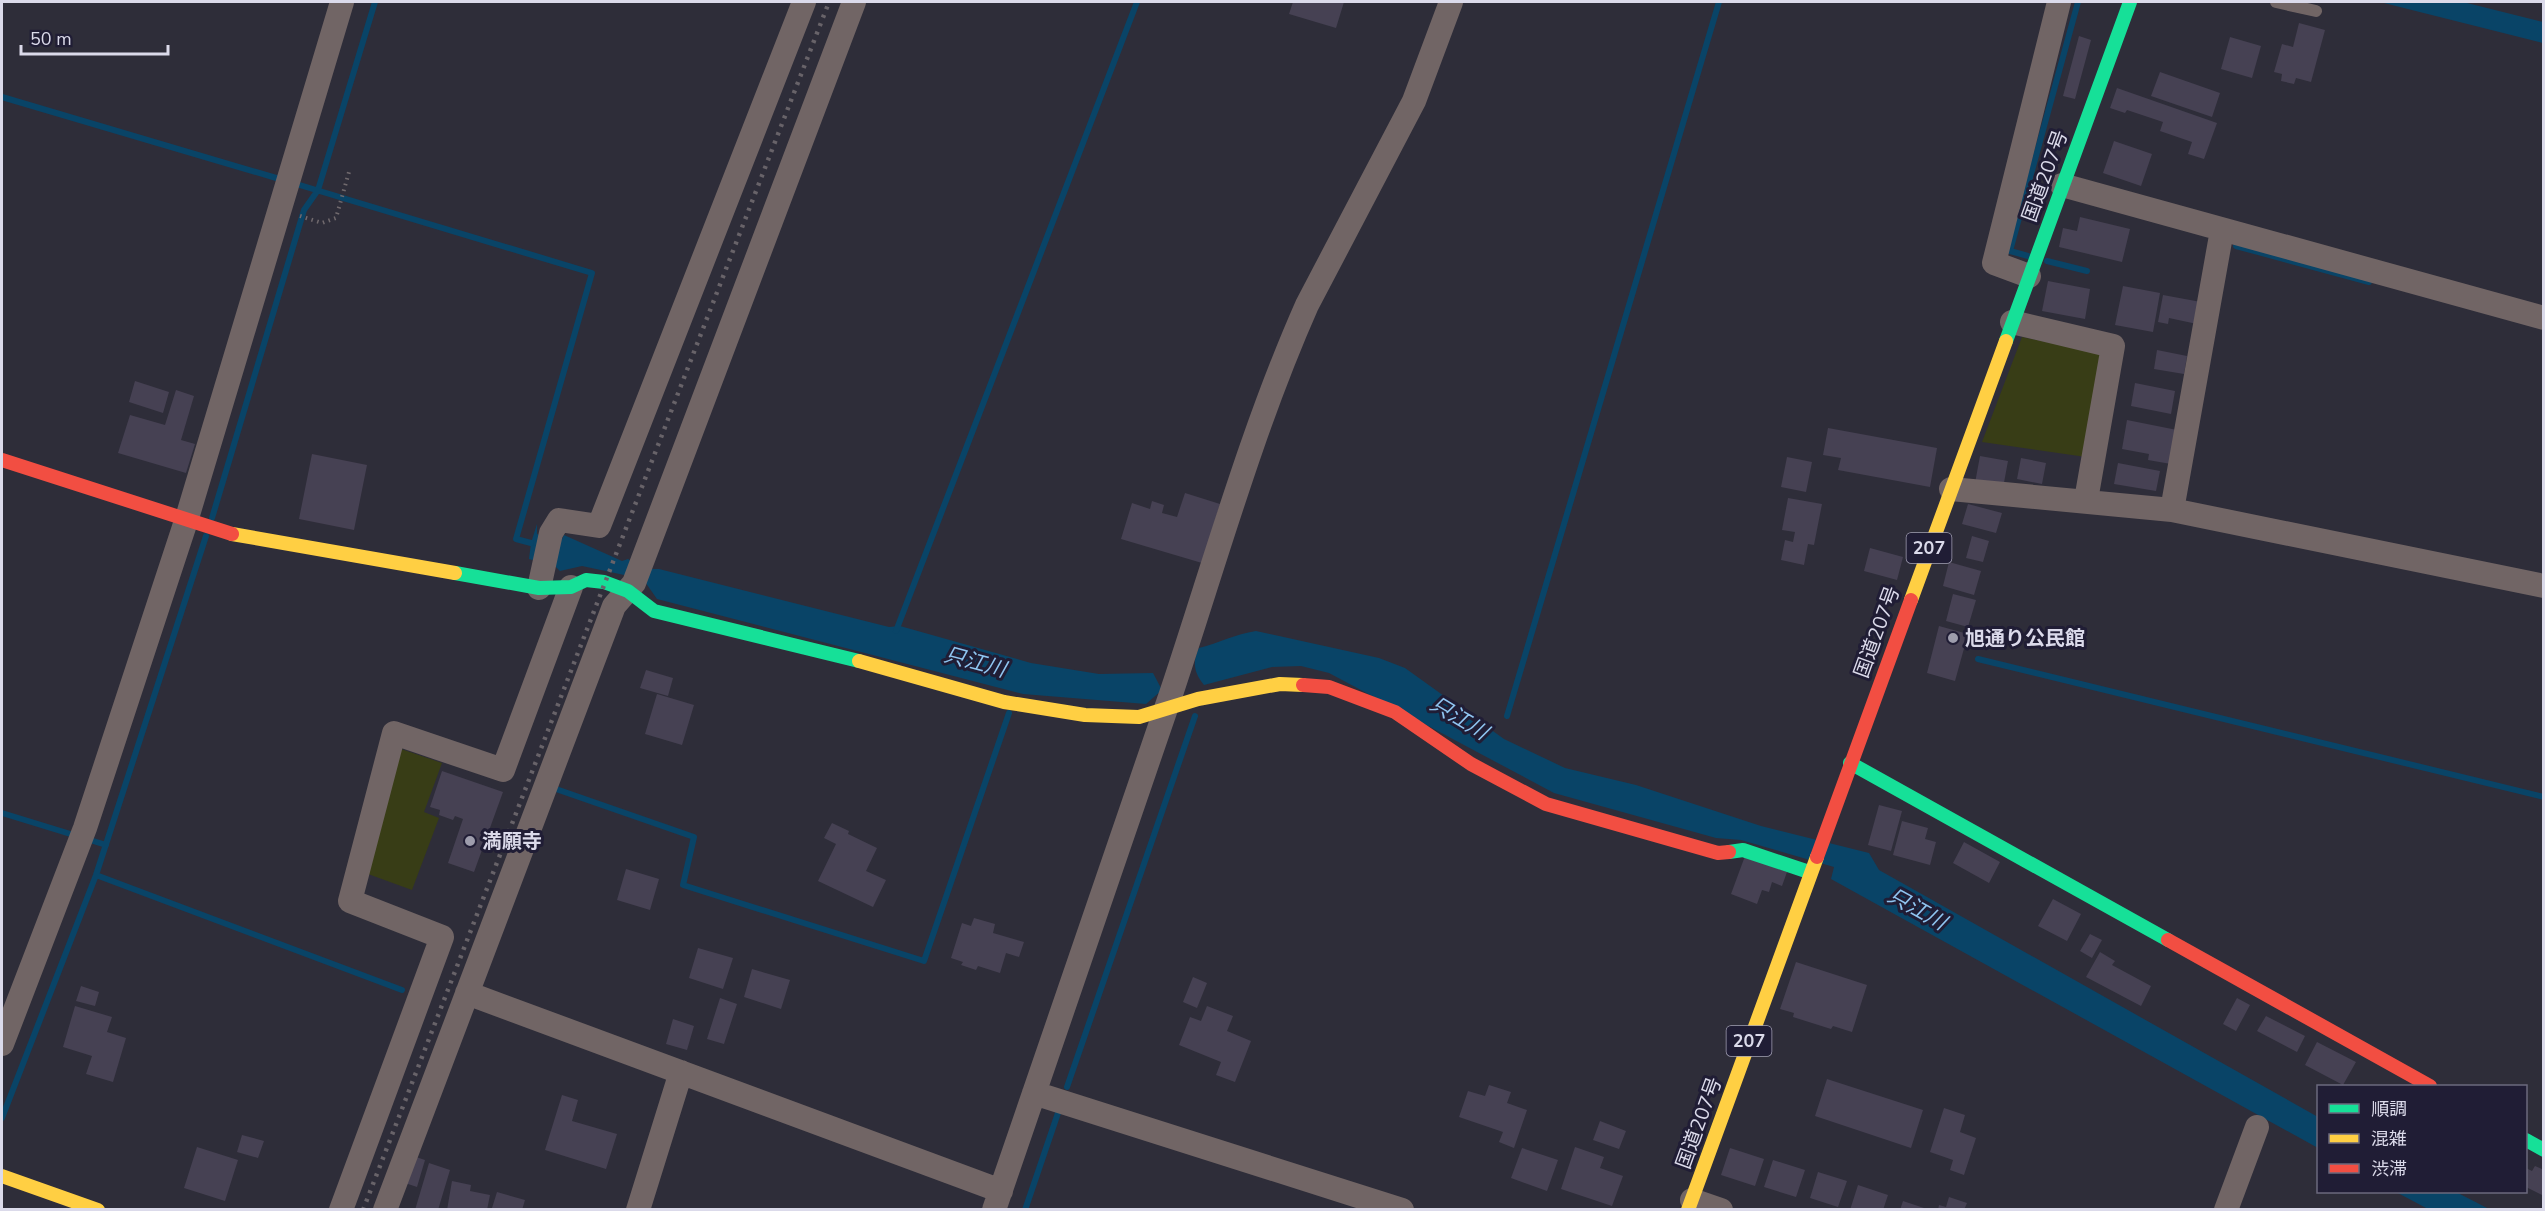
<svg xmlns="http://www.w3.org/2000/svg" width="2545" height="1211" viewBox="0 0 2545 1211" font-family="'Nunito Sans','Noto Sans JP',sans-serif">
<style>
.green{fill:#383d16}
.water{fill:#094467}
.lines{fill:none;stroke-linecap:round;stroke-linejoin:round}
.stream{stroke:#094467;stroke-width:6}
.building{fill:#464153}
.path{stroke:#70696d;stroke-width:4;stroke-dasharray:1.5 4.5;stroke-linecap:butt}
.lane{stroke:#716565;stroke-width:12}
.street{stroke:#716565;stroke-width:24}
.fast{stroke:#16e098;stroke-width:14}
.slow{stroke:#ffcf43;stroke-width:14}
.jam{stroke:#f24e42;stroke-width:14}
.rail{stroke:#686369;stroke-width:4.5;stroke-dasharray:3 6;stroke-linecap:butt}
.poi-dot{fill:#9e9dac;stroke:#201d35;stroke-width:2}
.labels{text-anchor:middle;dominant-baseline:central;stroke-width:6;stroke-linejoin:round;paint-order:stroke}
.shield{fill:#201d35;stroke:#a3a1b4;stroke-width:1.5}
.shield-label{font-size:18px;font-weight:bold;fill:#dbdaea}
.street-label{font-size:20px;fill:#dbdaea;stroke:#201d35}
.poi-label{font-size:20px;font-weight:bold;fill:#dbdaea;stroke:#201d35;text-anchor:start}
.water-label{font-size:21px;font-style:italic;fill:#8fc5f1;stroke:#201d35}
</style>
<rect width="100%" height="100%" fill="#2e2d39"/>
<!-- green -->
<path class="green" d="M2022,337L2103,354L2086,457L1982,442Z
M401,749L442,763L424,812L439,818L412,890L368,874Z"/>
<!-- water -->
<path class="water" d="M2380,2H2463L2543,22V43Z
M537,524V534L560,543L564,535L622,561L628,559L644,569H659L889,627L900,626L1031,663L1099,674L1153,673L1162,690L1146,704L1023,694L657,599L643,579L582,566L560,571L555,566L529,559L531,543Z
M1256,631L1379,658L1405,668L1504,739L1565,768L1636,785L1761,826L1869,853L1879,870L2318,1117V1148L1831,879L1834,867L1741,840L1716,838L1554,793L1329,673L1301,666L1272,667L1204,685C1194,673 1192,662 1199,648C1219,643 1235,634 1256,631Z
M2396,1192H2456L2489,1209H2428Z"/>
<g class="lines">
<!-- stream -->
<path class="stream" d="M2,97L283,180
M293,183L592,273L516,539L531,543
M2236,246L2369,282
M2028,256L2010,251L2078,2
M2047,261L2087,271
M212,518L304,210L318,190L375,2
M896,631L1137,2
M1978,659L2544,797
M1507,716L1719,2
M556,789L694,837L683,885L924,961L1009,713
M2,813L77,836
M87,839L106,845
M96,875L402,990
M1067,1087L1195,716
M2,1118L96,875L206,536
M1025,1210L1058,1113"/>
</g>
<!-- building -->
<path class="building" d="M1293,2H1344L1336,28L1289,14Z
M2299,23L2325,30L2311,82L2296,78L2294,84L2281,81L2282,74L2274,72L2282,44L2293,47Z
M2079,36L2091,40L2075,99L2063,96Z
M2230,37L2261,46L2252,78L2221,69Z
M2160,72L2220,93L2212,117L2151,96Z
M2117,88L2217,123L2204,159L2188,154L2192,142L2160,131L2163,122L2127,110L2125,113L2110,108Z
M2114,141L2152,154L2141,186L2103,173Z
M2080,217L2130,229L2122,262L2059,247L2063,228L2077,231Z
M2048,281L2090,289L2085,319L2042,311Z
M2123,286L2160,293L2153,332L2115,325Z
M2163,295L2201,302L2197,324L2169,318L2168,324L2158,322Z
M2157,350L2187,356L2184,374L2154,369Z
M135,381L169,392L163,413L129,402Z
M2135,383L2175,391L2171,414L2131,406Z
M176,390L194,396L181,440L195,444L186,473L118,453L130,415L165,425Z
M2127,420L2177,430L2171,464L2148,460L2149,454L2122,449Z
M1828,428L1937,448L1930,487L1838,470L1841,458L1823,455Z
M312,454L367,465L354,530L299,519Z
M1980,456L2008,461L2003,488L1975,483Z
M1787,457L1812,462L1806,492L1781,487Z
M2021,458L2046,463L2042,484L2017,479Z
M2118,463L2160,471L2156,491L2114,484Z
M1185,493L1220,504L1202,563L1121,539L1132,503L1150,509L1152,501L1164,505L1162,513L1177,517Z
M1788,498L1822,504L1814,545L1808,544L1804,565L1781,560L1785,540L1793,542L1795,532L1782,530Z
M1968,504L2002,513L1996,533L1962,524Z
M1972,536L1989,541L1983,562L1966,558Z
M1870,548L1903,557L1897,580L1864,571Z
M1949,562L1981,571L1974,595L1943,586Z
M1953,594L1976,600L1968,627L1946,621Z
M1939,626L1968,634L1955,681L1927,673Z
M646,670L673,678L668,696L640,688Z
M657,694L694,705L682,745L645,734Z
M442,771L503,792L474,872L448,863L463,819L455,816L453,820L439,815L440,810L430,807Z
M1879,805L1902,811L1891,851L1868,845Z
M1902,821L1928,828L1925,839L1936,842L1930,865L1893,855Z
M832,823L849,831L848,834L877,848L866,871L886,880L873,907L818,881L836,844L824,838Z
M1964,842L2000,862L1989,883L1953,863Z
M1745,856L1787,872L1782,886L1772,882L1769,892L1762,890L1757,904L1731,894Z
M626,869L659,879L650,910L617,900Z
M2053,899L2081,914L2067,941L2038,926Z
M974,918L995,924L993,933L1024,942L1019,957L1006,953L1000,973L978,966L976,970L961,965L963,962L951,958L962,923L971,926Z
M2090,934L2102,940L2092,958L2080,951Z
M698,948L733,958L723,989L689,978Z
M2100,952L2115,961L2112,965L2151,986L2141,1006L2086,977Z
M1796,962L1867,985L1852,1032L1833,1026L1831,1029L1793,1017L1794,1013L1780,1009Z
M752,969L790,980L781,1009L744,997Z
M1193,977L1207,983L1197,1008L1183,1002Z
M81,986L99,992L95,1006L76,1001Z
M720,998L737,1004L724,1044L707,1039Z
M2237,998L2250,1005L2236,1031L2223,1024Z
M75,1006L112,1017L107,1032L126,1038L113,1082L86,1074L92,1056L63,1047Z
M1207,1006L1233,1016L1227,1031L1251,1041L1235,1082L1216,1075L1221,1062L1179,1045L1190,1017L1201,1021Z
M2266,1016L2305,1036L2297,1052L2257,1031Z
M673,1019L694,1026L687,1050L666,1044Z
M2317,1042L2356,1062L2343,1085L2305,1065Z
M1827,1079L1923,1110L1911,1148L1815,1116Z
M1489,1085L1511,1092L1507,1103L1527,1110L1514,1148L1499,1142L1503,1132L1459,1117L1468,1091L1485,1096Z
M562,1095L578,1100L572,1121L617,1134L606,1169L545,1150Z
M1944,1108L1965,1115L1960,1132L1976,1138L1964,1175L1950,1170L1953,1160L1930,1152Z
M1600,1121L1626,1131L1619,1149L1593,1140Z
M242,1135L264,1141L258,1158L237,1152Z
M197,1147L238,1160L225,1201L184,1188Z
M1575,1147L1604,1157L1600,1168L1623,1176L1612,1206L1561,1189Z
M1522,1148L1558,1160L1547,1191L1511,1178Z
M1730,1148L1764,1159L1755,1186L1721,1175Z
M410,1155L425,1160L417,1187L402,1182Z
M1773,1160L1805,1170L1796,1197L1764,1187Z
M429,1163L450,1170L438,1210H415Z
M2535,1166L2544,1170V1196L2526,1187V1168L2532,1171Z
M1818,1172L1847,1181L1838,1207L1810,1198Z
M452,1181L471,1185L470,1191L490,1195L487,1210H447Z
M1858,1185L1888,1195L1883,1210H1850Z
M497,1192L525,1200L522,1210L492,1208Z
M1949,1197L1967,1203L1964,1210H1938L1939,1205L1946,1207Z
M1903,1201L1927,1209V1210H1900Z"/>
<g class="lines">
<!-- path -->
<path class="path" d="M300,216L322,223L336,218L349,172"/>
<!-- lane -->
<path class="lane" d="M2276,2L2316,11"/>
<!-- street -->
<path class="street" d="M2062,185L2544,318
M2029,276L1994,263L2059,2
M2012,322L2113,346L2086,500
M1951,489L2172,510L2544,586
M2172,510L2222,230
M539,588L551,533L559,520L599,526L804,2
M467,993L1001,1191
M2,1044L85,828L187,518L342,2
M1034,1093L1402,1210
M1692,1200L1721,1210
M341,1210L442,937L350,901L394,733L503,770L571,587
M385,1210L614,606L634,583L854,2
M638,1210L681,1072
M994,1210C1054,1037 1114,864 1172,691C1215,562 1252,429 1307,305L1414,101L1451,2
M2226,1210L2257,1127"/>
<!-- fast -->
<path class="fast" d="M2006,341L2130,2
M455,573L539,588L571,587L586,580L604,582L628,591L654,611L859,661
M1850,763L2168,940
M1729,852L1743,850L1809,872
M2526,1140L2544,1150"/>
<!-- slow -->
<path class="slow" d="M232,534L455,573
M1911,600L2006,341
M859,661L1004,702L1085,715L1139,717L1198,699L1280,684L1303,685
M2,1176L98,1210
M1688,1210L1817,857"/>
<!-- jam -->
<path class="jam" d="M2,460L232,534
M1303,685L1329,687L1395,712L1471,764L1546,804L1718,853L1729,852
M1817,857L1911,600
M2168,940L2430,1086"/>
<!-- rail -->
<path class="rail" d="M363,1210L829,2"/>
</g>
<!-- markers -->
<g class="poi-dot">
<circle cx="1953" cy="638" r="6"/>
<circle cx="470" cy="841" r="6"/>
</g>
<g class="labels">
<!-- shield labels -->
<g class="shield">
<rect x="1906.5" y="533" width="45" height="30" rx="4.5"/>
<rect x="1726.5" y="1026" width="45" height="30" rx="4.5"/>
</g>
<g class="shield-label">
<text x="1929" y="548">207</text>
<text x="1749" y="1041">207</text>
</g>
<!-- street labels -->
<g class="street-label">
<text transform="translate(2045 176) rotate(-70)">国道207号</text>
<text transform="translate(1877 632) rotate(-70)">国道207号</text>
<text transform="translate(1699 1123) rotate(-70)">国道207号</text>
</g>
<!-- poi labels -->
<g class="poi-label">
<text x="1965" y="638">旭通り公民館</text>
<text x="482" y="841">満願寺</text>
</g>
<!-- water labels -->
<g class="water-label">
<text transform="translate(975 662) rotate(15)">只江川</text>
<text transform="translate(1459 718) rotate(31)">只江川</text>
<text transform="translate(1917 909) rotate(29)">只江川</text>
</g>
</g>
<!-- border -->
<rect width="2545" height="1211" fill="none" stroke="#dbdaea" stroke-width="6"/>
<!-- legend -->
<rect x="2317" y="1085" width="210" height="108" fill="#201d35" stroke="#6b697d" stroke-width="1.5"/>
<rect x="2329" y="1104" width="30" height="9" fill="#16e098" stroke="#6b697d" stroke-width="1.5"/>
<text x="2371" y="1115" font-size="18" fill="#dbdaea">順調</text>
<rect x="2329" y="1134" width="30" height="9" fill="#ffcf43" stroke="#6b697d" stroke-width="1.5"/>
<text x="2371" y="1145" font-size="18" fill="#dbdaea">混雑</text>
<rect x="2329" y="1164" width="30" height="9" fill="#f24e42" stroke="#6b697d" stroke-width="1.5"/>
<text x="2371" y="1175" font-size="18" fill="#dbdaea">渋滞</text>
<!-- scale -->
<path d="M21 45v9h147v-9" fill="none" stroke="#dbdaea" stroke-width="3"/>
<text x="30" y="45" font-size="18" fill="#dbdaea" stroke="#201d35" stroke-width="4.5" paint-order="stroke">50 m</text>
</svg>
